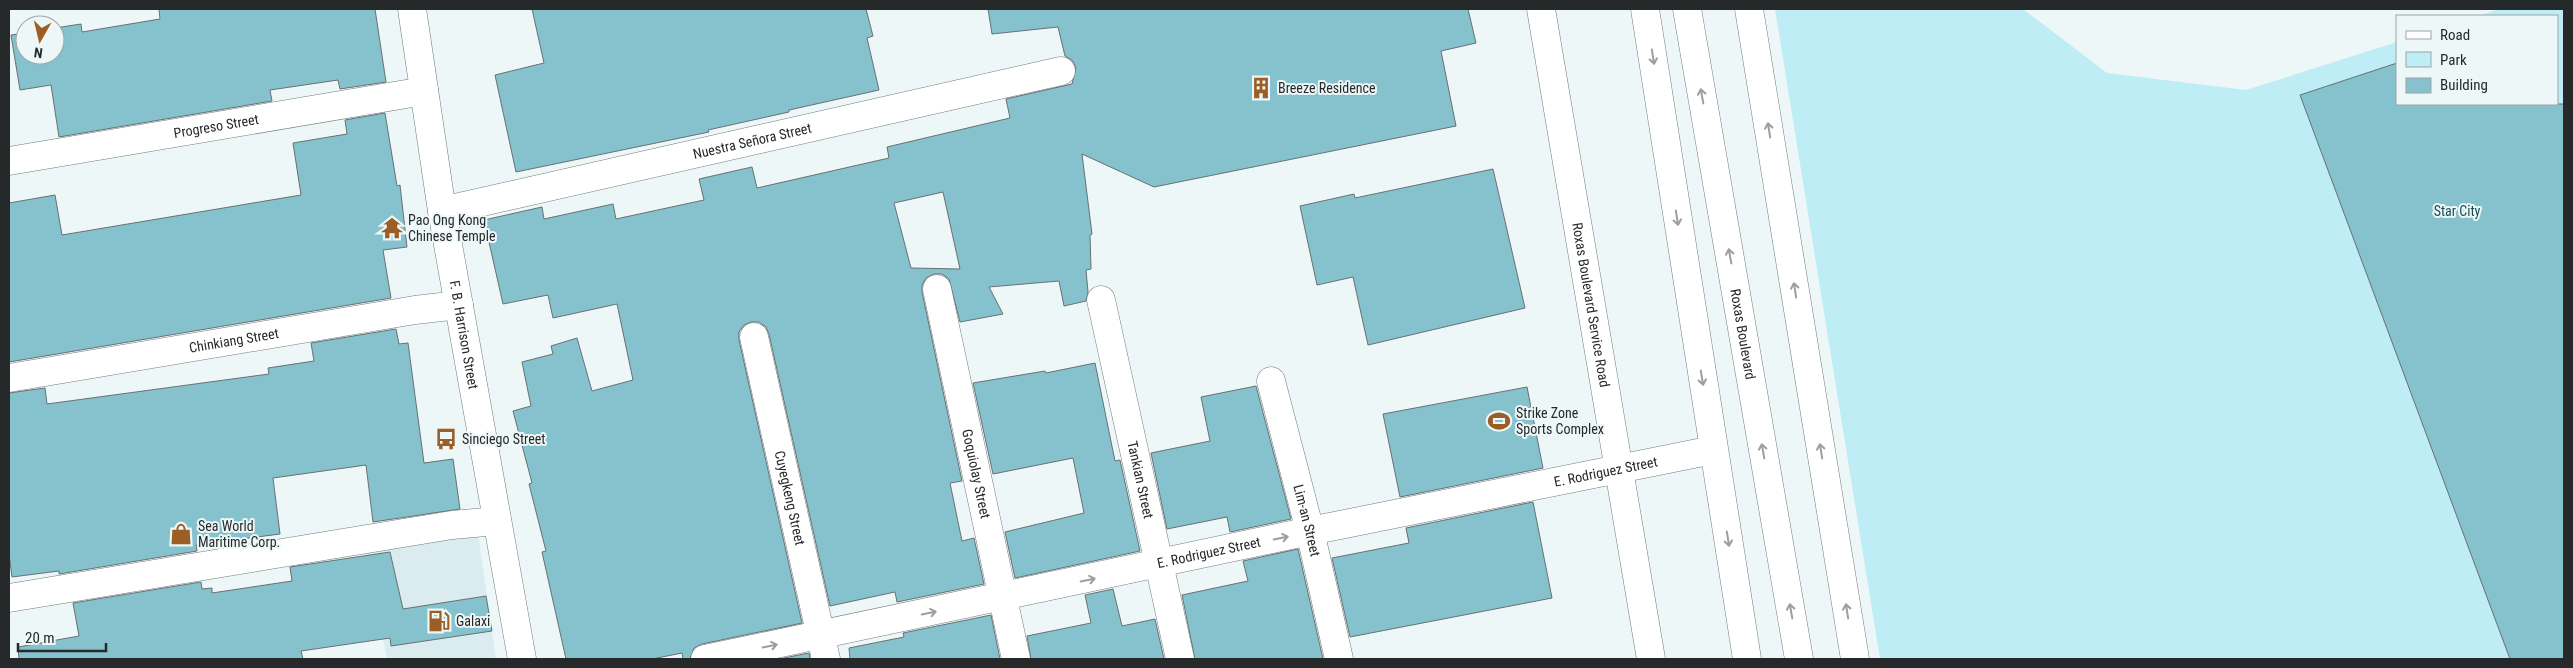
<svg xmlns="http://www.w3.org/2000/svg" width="2573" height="668" viewBox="0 0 2573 668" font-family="'Roboto Condensed',sans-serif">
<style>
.built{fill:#daecf0}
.green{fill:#beedf5}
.building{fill:#85c2cd;stroke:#687172;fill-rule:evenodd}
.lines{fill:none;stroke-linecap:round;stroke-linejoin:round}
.minor-casing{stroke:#737b7d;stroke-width:29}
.secondary-casing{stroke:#737b7d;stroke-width:29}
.primary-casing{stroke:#737b7d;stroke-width:29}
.trunk-casing{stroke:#737b7d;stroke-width:29}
.minor{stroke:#fff;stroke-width:28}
.secondary{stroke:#fff;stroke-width:28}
.primary{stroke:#fff;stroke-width:28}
.trunk{stroke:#fff;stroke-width:28}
.oneway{stroke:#9d9f9f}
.labels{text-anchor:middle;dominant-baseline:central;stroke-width:4;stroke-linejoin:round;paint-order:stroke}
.poi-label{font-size:14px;fill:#26292a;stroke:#edf7f8;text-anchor:start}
.street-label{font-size:14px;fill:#26292a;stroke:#edf7f8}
.park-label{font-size:14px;fill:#174d55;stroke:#edf7f8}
</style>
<rect width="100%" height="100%" fill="#edf7f8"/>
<!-- built -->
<path class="built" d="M477,526L496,659H387L365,543Z"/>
<!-- green -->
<path class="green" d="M1775,9H2023L2107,73L2246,90L2397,42V104H2557V16H2477L2500,9H2564V659H1880Z"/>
<!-- building -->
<path class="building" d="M159,9H375L386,82L340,89L338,80L270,90L272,101L59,137L51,85L20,90L11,35L25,33V55H55V28L81,24L82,32L160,19Z
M532,9H866L873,36L867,38L879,90L789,110V112L708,130L709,132L516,172L495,75L544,63Z
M988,9H1468L1476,43L1441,51L1456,126L1154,187L1082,154L1092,234L1090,235L1091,269L1086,270L1088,292L1086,301L1064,306L1059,281L989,287L1003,314L960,322L949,279L942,274H934L926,278L922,285V292L962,481L950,483L962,541L974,538L984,584L897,602L895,592L830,606L769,334L766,327L759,322H751L744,325L739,332V340L802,623L702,644L694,648L690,659H683L682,653L652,659H566L542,552L546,551L529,484L532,483L513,411L531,406L522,362L553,354L551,346L577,338L592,391L633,380L617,304L553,318L548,295L503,304L484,220L542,207L544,219L613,204L616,219L704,200L699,179L752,167L757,188L889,158L887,147L1010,118L1006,99L1072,84L1076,67L1072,60L1065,56L1058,27L992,34ZM943,192L960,269L911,268L894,203Z
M2397,63V104H2564V659H2510L2300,95Z
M385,113L397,186L400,185L407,247L383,250L391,298L9,362V203L55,195L62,235L301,195L293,143L347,134L345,120Z
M1493,169L1525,308L1368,345L1353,277L1317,285L1300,206L1354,194L1355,198Z
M396,329L399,344L408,343L424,463L453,459L460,509L373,522L366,465L273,478L280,534L196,545L197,551L59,574V571L12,577L9,554V393L45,388L47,404L269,374L268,368L314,361L311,343Z
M1095,363L1115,461L1120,460L1140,551L1015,578L1005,532L1084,513L1073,458L993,474L973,383L1045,371L1046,373Z
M1256,386L1291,519L1230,532L1227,517L1167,529L1151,453L1210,441L1201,397Z
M1527,387L1543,468L1400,497L1383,414Z
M1533,502L1552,598L1350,637L1332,558L1409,543L1406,528Z
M1298,549L1323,659H1195L1182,595L1248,581L1243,561Z
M390,552L403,609L486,596L492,631L391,646L390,638L301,651L303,659H19L18,647L79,636L73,603L201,582L202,589L212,588V593L292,581L290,567Z
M1113,589L1122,626L1155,619L1164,659H1031L1027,636L1091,623L1085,595Z
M991,615L1000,659H850L849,648L904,637L903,633Z
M809,653L810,659H779Z"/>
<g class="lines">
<!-- minor casing -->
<g class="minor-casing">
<g id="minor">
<path id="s1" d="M1541,9L1651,659"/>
<path id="s2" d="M9,161L424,91"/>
<path id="s3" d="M442,211L1061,71"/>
<path id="s4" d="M937,289L1016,659"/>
<path id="s5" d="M1101,300L1180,659"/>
<path id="s6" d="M754,337L826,659"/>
<path id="s7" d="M9,378L415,310L459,305"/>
<path id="s8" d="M1271,381L1310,531L1339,659"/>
<path d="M9,598L452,525L497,521"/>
<path id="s9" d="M705,659L1310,531L1713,450"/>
</g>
</g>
<!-- secondary casing -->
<g class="secondary-casing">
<g id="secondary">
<path id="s10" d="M412,9L442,211L522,659"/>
</g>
</g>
<!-- primary casing -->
<g class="primary-casing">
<path id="primary" d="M1749,9L1855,659"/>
</g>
<!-- trunk casing -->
<g class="trunk-casing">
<g id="trunk">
<path d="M1645,9L1747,659"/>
<path id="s11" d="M1687,9L1799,659"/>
</g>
</g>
<!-- minor -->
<use href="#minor" class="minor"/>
<!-- secondary -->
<use href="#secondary" class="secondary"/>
<!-- primary -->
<use href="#primary" class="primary"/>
<!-- trunk -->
<use href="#trunk" class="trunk"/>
</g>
<!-- one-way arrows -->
<defs><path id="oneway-shaft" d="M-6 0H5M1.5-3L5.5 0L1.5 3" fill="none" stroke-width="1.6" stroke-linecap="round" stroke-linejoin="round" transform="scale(1.25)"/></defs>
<g class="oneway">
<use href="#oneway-shaft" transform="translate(1653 57) rotate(81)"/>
<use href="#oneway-shaft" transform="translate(1702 96) rotate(-100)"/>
<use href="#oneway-shaft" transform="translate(1769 130) rotate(-99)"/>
<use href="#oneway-shaft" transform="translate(1677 218) rotate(81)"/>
<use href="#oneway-shaft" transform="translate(1730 256) rotate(-100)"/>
<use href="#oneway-shaft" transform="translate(1795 290) rotate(-99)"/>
<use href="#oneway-shaft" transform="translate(1702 378) rotate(81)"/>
<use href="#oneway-shaft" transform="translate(1763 451) rotate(-100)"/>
<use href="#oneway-shaft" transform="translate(1821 451) rotate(-99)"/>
<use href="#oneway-shaft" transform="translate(1281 538) rotate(-12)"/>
<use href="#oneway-shaft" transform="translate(1728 539) rotate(81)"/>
<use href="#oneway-shaft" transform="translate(1088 580) rotate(-12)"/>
<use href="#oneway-shaft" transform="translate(1791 611) rotate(-100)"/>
<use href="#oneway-shaft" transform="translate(1847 611) rotate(-99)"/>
<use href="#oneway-shaft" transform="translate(929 613) rotate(-12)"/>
<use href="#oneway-shaft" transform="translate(770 646) rotate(-12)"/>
</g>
<!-- icons -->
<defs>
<g id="building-bare" transform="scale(1.725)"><path d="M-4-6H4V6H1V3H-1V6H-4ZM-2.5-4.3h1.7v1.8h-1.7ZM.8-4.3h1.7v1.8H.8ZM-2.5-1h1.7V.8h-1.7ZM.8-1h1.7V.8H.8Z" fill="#9c5e25" stroke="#edf7f8" stroke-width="2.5" paint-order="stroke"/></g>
<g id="temple-bare" transform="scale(1.725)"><path d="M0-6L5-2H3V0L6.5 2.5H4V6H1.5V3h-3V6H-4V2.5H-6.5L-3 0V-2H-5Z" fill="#9c5e25" stroke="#edf7f8" stroke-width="2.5" paint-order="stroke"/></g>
<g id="stadium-bare" transform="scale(1.725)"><path d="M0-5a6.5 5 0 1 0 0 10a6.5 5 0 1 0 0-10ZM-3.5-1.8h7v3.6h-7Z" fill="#9c5e25" stroke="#edf7f8" stroke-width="2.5" paint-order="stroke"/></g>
<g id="bus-bare" transform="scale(1.725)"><path d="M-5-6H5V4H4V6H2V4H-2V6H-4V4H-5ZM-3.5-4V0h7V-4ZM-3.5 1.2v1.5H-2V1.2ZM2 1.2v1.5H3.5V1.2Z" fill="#9c5e25" stroke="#edf7f8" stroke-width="2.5" paint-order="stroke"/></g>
<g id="shop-bare" transform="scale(1.725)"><path d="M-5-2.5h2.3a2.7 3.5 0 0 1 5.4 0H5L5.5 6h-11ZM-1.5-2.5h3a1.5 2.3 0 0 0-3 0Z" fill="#9c5e25" stroke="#edf7f8" stroke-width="2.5" paint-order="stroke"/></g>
<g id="fuel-bare" transform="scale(1.725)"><path d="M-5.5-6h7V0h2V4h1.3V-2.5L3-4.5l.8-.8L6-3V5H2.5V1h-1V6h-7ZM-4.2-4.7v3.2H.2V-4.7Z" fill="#9c5e25" stroke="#edf7f8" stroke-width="2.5" paint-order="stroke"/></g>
</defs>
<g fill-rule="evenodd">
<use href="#building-bare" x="1261" y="88"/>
<use href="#temple-bare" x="392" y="228"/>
<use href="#stadium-bare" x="1499" y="421"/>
<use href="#bus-bare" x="446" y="439"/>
<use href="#shop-bare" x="181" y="534"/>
<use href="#fuel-bare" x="439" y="621"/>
</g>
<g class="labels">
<!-- poi labels -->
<g class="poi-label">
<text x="1278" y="88">Breeze Residence</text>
<text x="408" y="220">Pao Ong Kong<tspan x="408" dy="16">Chinese Temple</tspan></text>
<text x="1516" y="413">Strike Zone<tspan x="1516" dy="16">Sports Complex</tspan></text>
<text x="462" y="439">Sinciego Street</text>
<text x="198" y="526">Sea World<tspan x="198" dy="16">Maritime Corp.</tspan></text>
<text x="456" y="621">Galaxi</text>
</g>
<!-- street labels -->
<g class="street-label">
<text stroke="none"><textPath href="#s2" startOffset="210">Progreso Street</textPath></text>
<text stroke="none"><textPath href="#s3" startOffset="318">Nuestra Señora Street</textPath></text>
<text stroke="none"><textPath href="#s1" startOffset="300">Roxas Boulevard Service Road</textPath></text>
<text stroke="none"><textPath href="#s10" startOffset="330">F. B. Harrison Street</textPath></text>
<text stroke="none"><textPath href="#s11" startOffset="330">Roxas Boulevard</textPath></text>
<text stroke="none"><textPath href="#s7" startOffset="228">Chinkiang Street</textPath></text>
<text stroke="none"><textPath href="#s9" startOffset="920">E. Rodriguez Street</textPath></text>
<text stroke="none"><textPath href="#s4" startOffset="189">Goquiolay Street</textPath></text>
<text stroke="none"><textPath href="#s5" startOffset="184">Tankian Street</textPath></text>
<text stroke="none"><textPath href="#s6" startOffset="165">Cuyegkeng Street</textPath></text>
<text stroke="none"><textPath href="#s8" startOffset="144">Lim-an Street</textPath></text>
<text stroke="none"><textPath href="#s9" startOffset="515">E. Rodriguez Street</textPath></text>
</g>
<!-- park labels -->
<g class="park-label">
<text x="2457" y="211">Star City</text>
</g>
</g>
<!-- border -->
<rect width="2573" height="668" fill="none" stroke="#26292a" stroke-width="20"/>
<!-- legend -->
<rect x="2396" y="15" width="162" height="90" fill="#edf7f8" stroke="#9da5a6"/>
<rect x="2406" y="31" width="25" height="8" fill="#ffffff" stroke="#9da5a6"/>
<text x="2440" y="40" font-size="15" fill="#26292a">Road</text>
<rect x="2406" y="52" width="25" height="15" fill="#beedf5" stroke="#9da5a6"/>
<text x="2440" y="65" font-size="15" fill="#26292a">Park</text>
<rect x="2406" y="78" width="25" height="15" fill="#85c2cd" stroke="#9da5a6"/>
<text x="2440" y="90" font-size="15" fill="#26292a">Building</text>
<!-- north arrow -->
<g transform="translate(40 40) rotate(188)"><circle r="24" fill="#edf7f8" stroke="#9da5a6"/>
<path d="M0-4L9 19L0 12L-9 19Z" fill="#9c5e25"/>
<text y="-8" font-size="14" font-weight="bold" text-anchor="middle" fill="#26292a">N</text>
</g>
<!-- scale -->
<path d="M18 643v8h88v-8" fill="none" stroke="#26292a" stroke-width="2.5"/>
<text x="25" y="643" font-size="15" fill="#26292a" stroke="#edf7f8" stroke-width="4" paint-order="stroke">20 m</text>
</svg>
